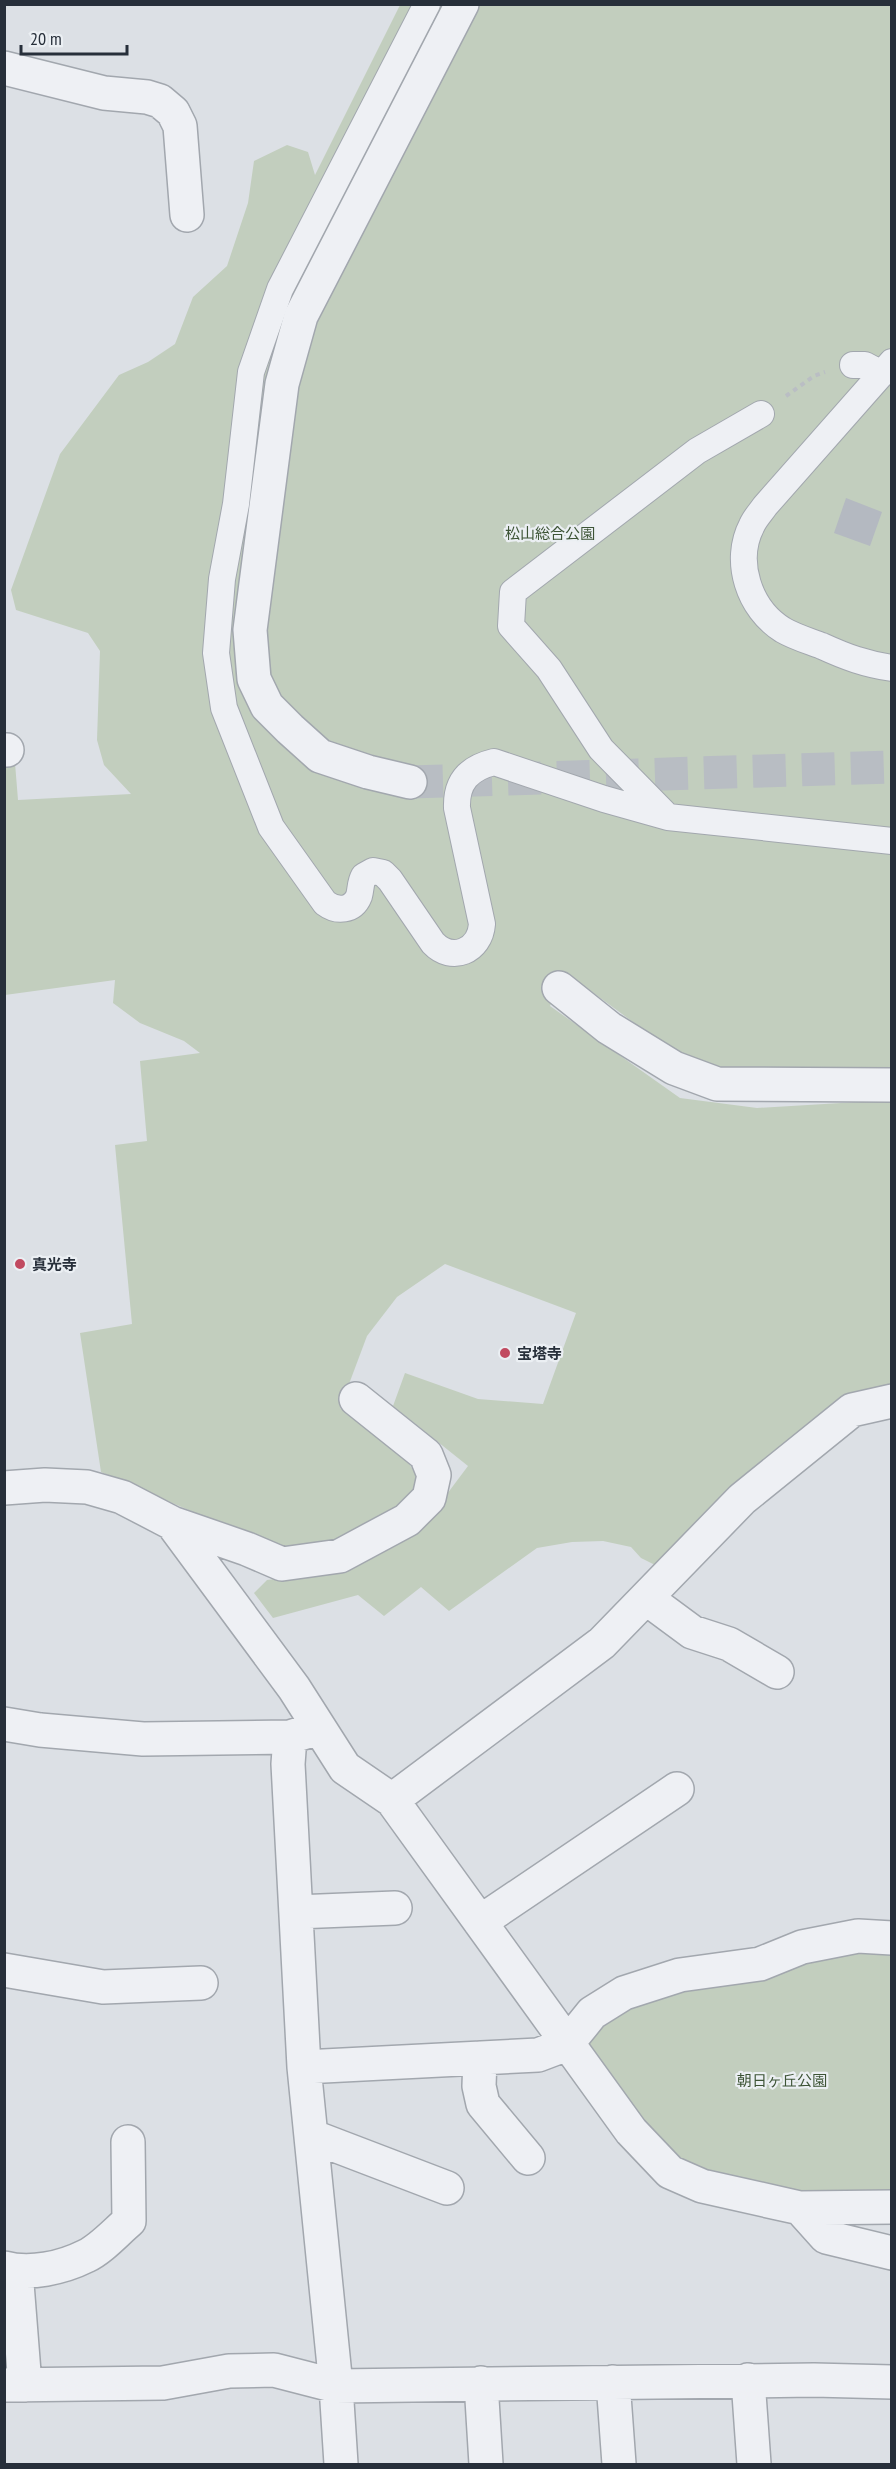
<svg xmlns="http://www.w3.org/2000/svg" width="896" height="2469" viewBox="0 0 896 2469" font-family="'PT Sans Narrow','Noto Sans JP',sans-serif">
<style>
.green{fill:#c2cebe}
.building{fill:#b4b9c1}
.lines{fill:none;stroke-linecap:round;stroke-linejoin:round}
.tertiary-tunnel{stroke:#b8bdc3;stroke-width:33;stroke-dasharray:33 16;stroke-linecap:butt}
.pedestrian-casing{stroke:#a2a7ae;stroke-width:28}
.minor-casing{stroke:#a2a7ae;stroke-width:36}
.tertiary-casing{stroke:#a2a7ae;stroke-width:36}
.path{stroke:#babec4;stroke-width:4;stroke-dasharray:4.5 4.5;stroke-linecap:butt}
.pedestrian{stroke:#eef0f4;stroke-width:26}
.minor{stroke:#eef0f4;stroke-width:33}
.tertiary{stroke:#eef0f4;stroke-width:33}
.poi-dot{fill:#c14a60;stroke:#ebeff3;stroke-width:2}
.labels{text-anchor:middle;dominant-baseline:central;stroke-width:4.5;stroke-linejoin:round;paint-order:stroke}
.park-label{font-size:15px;fill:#3d5436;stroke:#ebeff3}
.poi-label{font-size:15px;font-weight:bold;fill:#272f3a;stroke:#ebeff3;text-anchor:start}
</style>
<rect width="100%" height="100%" fill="#dce0e5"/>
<!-- green -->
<path class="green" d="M400,5H891V1072L721,1070L690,1064L565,972L550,1006L680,1098L757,1108L891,1100V1385L663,1569L641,1558L631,1547L603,1541L572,1542L537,1548L449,1611L421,1587L384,1616L358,1595L273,1618L254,1593L267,1580L296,1576L438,1506L468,1466L393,1406L405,1373L478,1399L543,1404L576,1313L445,1264L397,1297L367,1336L340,1408L404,1456L419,1479L405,1509L329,1547L283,1551L101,1472L80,1333L132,1324L115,1145L147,1141L140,1061L200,1053L184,1041L140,1023L113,1003L115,980L5,995V764L15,763L18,800L131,794L104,765L97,740L100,651L88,633L16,610L11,590L60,454L119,375L148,362L175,344L193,297L227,266L248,203L254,161L287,145L308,152L315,175Z
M852,1948L891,1950V2196L806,2195L699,2173L674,2159L580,2047L624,1993Z"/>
<!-- building -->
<path class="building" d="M846,498L882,512L870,546L834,533Z"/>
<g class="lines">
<!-- tertiary-tunnel -->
<path class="tertiary-tunnel" d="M410,782L892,767"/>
<!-- pedestrian casing -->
<g class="pedestrian-casing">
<path id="pedestrian" d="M427,4L280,289L251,372L236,504L222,579L216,653L224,708L271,827L325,903C337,912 353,911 359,896C361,889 360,883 364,876L373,871L383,873L390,880L433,943C452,963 480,951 482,924L457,808C456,782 469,768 494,762L604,799L668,817L892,841
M892,362L765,506C761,512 755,518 752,525C733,561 749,609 783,630C795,637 809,641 822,646C846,657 865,664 892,668
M853,365H865L882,374
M666,815L601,749L549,669L511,626L513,592L697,451L761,414"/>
</g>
<!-- minor casing -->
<g class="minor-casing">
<path id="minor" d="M4,68L104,93L147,97L160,101L173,112L180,126L187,215
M4,750H7
M559,988L609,1028L674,1068L717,1084L892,1085
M4,1488L45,1485L87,1487L122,1497L172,1523L294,1688L345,1768L392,1800L631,2131L670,2172L702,2186L800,2208L826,2237L892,2253
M172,1523L247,1549L282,1564L340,1556L407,1520L429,1498L434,1475L426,1455L356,1399
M646,1598L692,1632L729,1644L777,1672
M4,1724L40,1730L143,1739L290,1737L309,1731
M290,1737L288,1764L304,2067L336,2386L341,2464
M392,1800L602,1643L742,1499L852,1410L892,1401
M296,1912L395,1908
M480,1922L677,1789
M4,1970L103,1987L201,1983
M480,2058L479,2086L483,2104L528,2158
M304,2067L538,2055L567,2044L592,2013L624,1993L680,1975L760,1964L802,1947L858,1936L892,1938
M311,2136L447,2188
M800,2208L892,2207
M4,2268C30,2275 62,2268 86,2256C101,2249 116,2232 129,2221L128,2142
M16,2271L25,2385
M748,2380L754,2464
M613,2382L619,2464
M481,2383L486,2464
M4,2385L163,2383L229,2371L274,2370L336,2386L814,2380L892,2382"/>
</g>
<!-- tertiary casing -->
<g class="tertiary-casing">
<path id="tertiary" d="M410,782L368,772L320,756L290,729L267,706L254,679L250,630L282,384L301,316L462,4"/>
</g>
<!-- path -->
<path class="path" d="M786,396L814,376L825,372"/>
<!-- pedestrian -->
<use href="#pedestrian" class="pedestrian"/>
<!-- minor -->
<use href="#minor" class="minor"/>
<!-- tertiary -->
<use href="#tertiary" class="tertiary"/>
</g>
<!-- markers -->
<g class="poi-dot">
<circle cx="20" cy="1264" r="6"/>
<circle cx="505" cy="1353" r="6"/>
</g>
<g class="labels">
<!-- park labels -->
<g class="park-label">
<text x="550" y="533">松山総合公園</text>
<text x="782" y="2080">朝日ヶ丘公園</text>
</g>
<!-- poi labels -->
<g class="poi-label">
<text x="32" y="1264">真光寺</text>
<text x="517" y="1353">宝塔寺</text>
</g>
</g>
<!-- border -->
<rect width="896" height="2469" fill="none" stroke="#272f3a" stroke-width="12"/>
<!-- scale -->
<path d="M21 45v9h106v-9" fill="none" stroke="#272f3a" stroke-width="3"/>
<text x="30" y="45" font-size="18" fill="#272f3a" stroke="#ebeff3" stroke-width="4.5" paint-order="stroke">20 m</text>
</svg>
